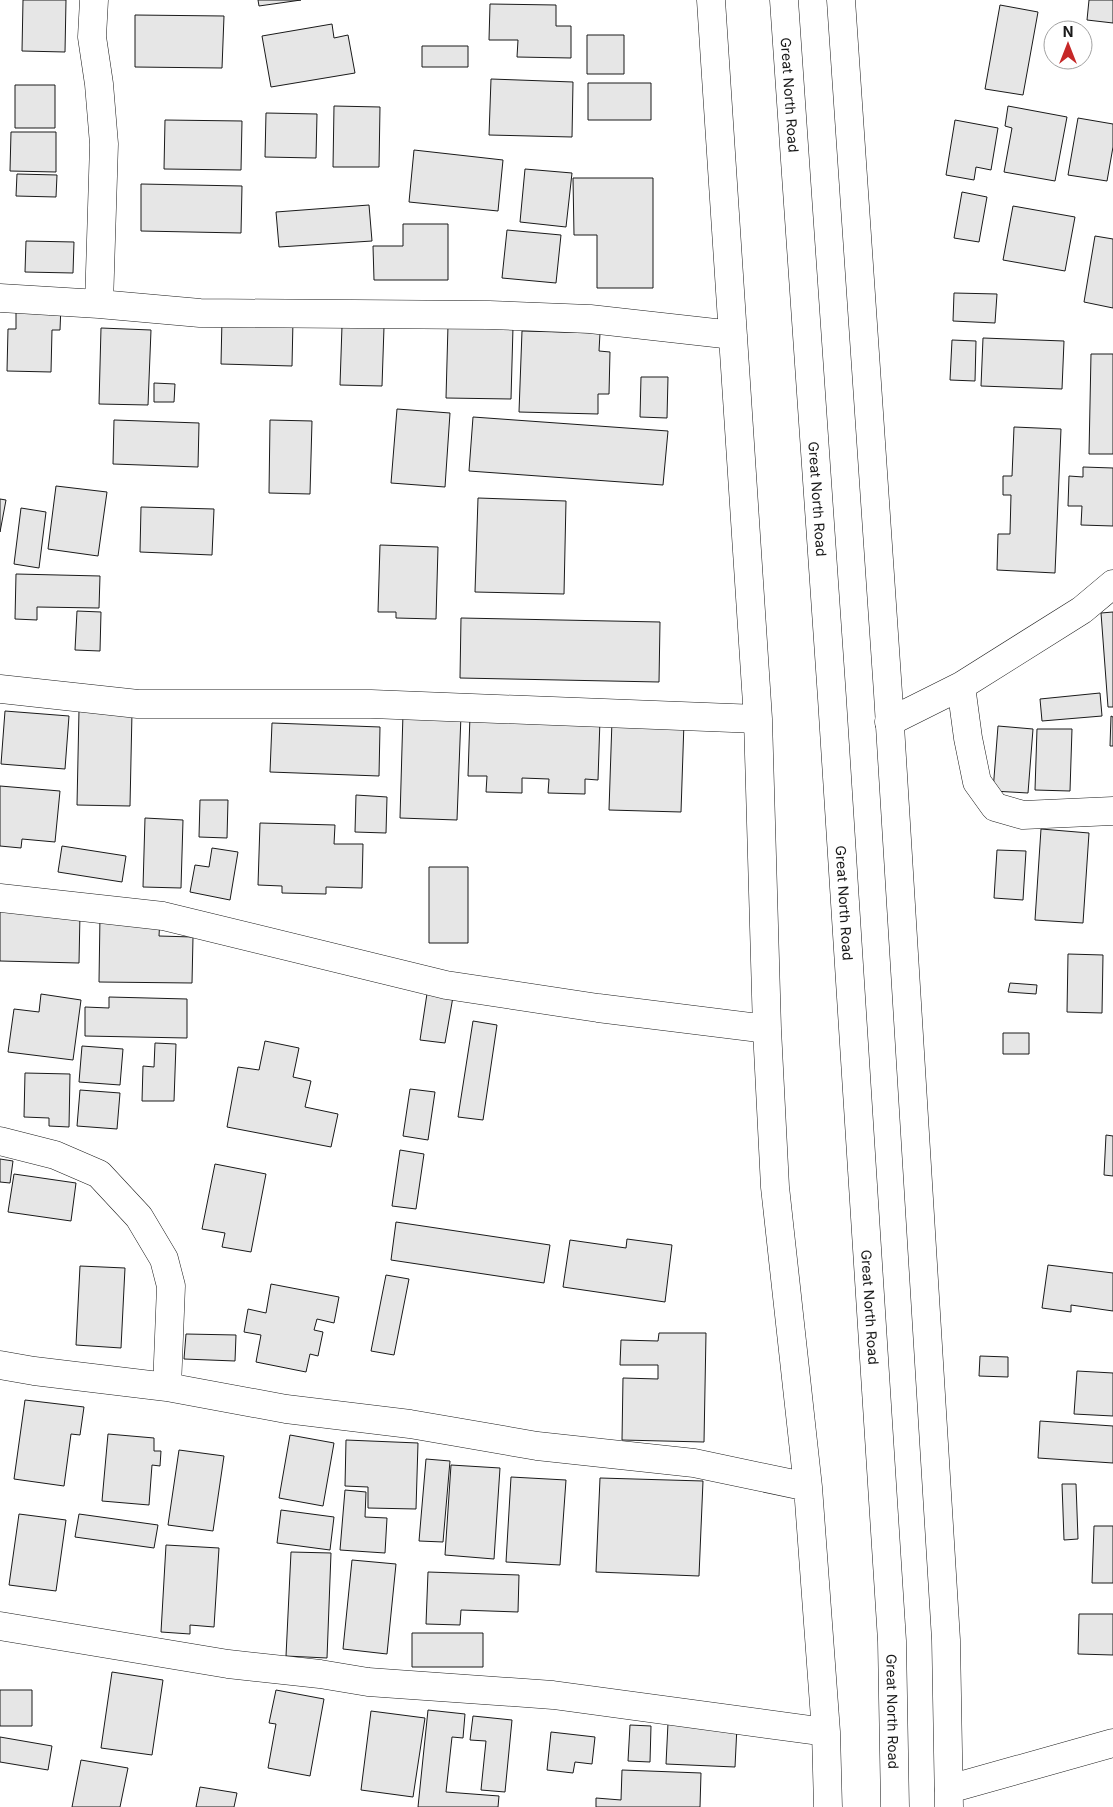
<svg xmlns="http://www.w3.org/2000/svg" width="1113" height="1807" viewBox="0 0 1113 1807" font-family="Inter,sans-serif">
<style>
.building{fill:#e6e6e6;stroke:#1a1a1a}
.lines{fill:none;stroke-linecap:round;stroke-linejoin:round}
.street-casing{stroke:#1a1a1a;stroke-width:29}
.primary-casing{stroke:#1a1a1a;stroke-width:29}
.street{stroke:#fff;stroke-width:28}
.primary{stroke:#fff;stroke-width:28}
.labels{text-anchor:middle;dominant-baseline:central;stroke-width:4;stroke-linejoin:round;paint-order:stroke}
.street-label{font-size:14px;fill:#1a1a1a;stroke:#fff}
</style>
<rect width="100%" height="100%" fill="#fff"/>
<!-- building -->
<path class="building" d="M23,0H66L65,52L22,51Z
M258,0H301L259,6Z
M1089,0H1113V23L1087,20Z
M490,4L556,5V26H571V58L517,57L518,40H489Z
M1000,5L1038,12L1023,95L985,89Z
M135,15L224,16L222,68L135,67Z
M332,24L334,38L348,35L355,73L271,87L262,36Z
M587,35H624V74H587Z
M422,46H468V67H422Z
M491,79L573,82L572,137L489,135Z
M588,83H651V120H588Z
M15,85H55V128H15Z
M334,106L380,107L379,167H333Z
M1008,106L1067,117L1055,181L1004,172L1012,128L1005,126Z
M266,113L317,114L316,158L265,157Z
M1078,118L1113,124V147L1107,181L1068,175Z
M165,120L242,121L241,170L164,169Z
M955,120L998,128L991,170L976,167L974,180L946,175Z
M11,132H56V172L10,171Z
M414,150L503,160L498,211L409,202Z
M525,169L572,173L566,227L520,222Z
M17,174L57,175L56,197L16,196Z
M573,178H653V288H597V235H574Z
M141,184L242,186L241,233L141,231Z
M962,192L987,197L979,242L954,238Z
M369,205L372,241L279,247L276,212Z
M1013,206L1075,217L1065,271L1003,260Z
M403,224H448V280H374L373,246H403Z
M507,230L561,235L556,283L502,278Z
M1095,236L1113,239V308L1084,302Z
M26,241L74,242L73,273L25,272Z
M954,293L997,294L995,323L953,321Z
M16,304L61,305L60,330H52L51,372L7,371L8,329H16Z
M222,318L293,320L292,366L221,364Z
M448,325L513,327L511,399L446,398Z
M342,326L384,327L382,386L340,385Z
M101,328L151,330L148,405L99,404Z
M522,331L600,333L599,351L610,352L609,394H598V414L519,412Z
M983,338L1064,341L1062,389L981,386Z
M952,340L976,341L975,381L950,380Z
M1091,354H1113V454H1089Z
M641,377H668L667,418L640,417Z
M154,383L175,384L174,402H154Z
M397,409L450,413L445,487L391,483Z
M473,417L668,431L663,485L469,471Z
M114,420L199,423L198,467L113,464Z
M270,420L312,421L310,494L269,493Z
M1014,427L1061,429L1055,573L997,570L998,534H1010L1011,495H1003V476H1012Z
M1083,467L1113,468V526L1081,525L1082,506H1068L1069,476L1083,477Z
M56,486L107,492L98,556L48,549Z
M478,498L566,501L564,594L475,592Z
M0,499L6,500L0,532Z
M141,507L214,509L212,555L140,552Z
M21,508L46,512L39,568L14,564Z
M380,545L438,547L436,619L396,618V612H378Z
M16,574L100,576L99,608L37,607V620L15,619Z
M77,611L101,612L100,651L75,650Z
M1113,612V707H1108L1101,613Z
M461,618L660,622L659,682L460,678Z
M1100,693L1102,716L1042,721L1040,699Z
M79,710L132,712L130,806L77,805Z
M5,711L69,716L65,769L1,764Z
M403,713L461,715L457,820L400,818Z
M470,715L600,719L598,780L585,779V794L548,793L549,779L522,778V793L486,792L487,776H468Z
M1111,716L1113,717V746H1110Z
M612,720L684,722L681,812L609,810Z
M272,723L380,727L379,776L270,772Z
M998,726L1033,729L1028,793L993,791Z
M1037,729H1072L1070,791L1035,790Z
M0,786L60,791L55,842L22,839L21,848L0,846Z
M356,795L387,797L386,833L355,832Z
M200,800H228L227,838L199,837Z
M145,818L183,820L181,888L143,887Z
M260,823L335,825L334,844H363L362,888L326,887V894L282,893V886L258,885Z
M1041,829L1089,833L1083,923L1035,920Z
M62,846L126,856L122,882L58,872Z
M212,848L238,852L230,900L190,892L195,865L209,867Z
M997,850L1026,851L1023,900L994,898Z
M429,867H468V943H429Z
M0,911L80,913L79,963L0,961Z
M100,915L160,917L159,936L193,937L192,983L99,982Z
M1068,954L1103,955L1102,1013L1067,1012Z
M1010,983L1037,985L1036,994L1008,992Z
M428,987L454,991L445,1043L420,1040Z
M41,994L81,1000L73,1060L8,1052L14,1009L39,1012Z
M109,997L187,999V1038L85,1036V1007L109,1008Z
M473,1021L497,1025L483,1120L458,1117Z
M1003,1033H1029V1054H1003Z
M265,1041L299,1048L293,1077L311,1081L305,1107L338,1114L331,1147L227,1127L238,1067L259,1070Z
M155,1043L176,1044L174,1101H142L143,1066L154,1067Z
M82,1046L123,1049L120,1085L79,1082Z
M25,1073L70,1074L69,1127L49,1126V1118L24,1117Z
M410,1089L435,1092L428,1140L403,1136Z
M80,1090L120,1093L117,1129L77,1126Z
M1106,1135L1113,1136V1176L1104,1175Z
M400,1150L424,1154L416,1209L392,1206Z
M0,1159L13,1161L10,1183L0,1182Z
M215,1164L266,1174L251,1252L222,1247L225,1233L202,1229Z
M14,1174L76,1183L71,1221L8,1212Z
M396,1222L550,1245L544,1283L391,1260Z
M627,1239L672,1245L665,1302L563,1287L570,1240L626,1248Z
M1048,1265L1113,1273V1311L1071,1305V1312L1042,1308Z
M80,1266L125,1268L121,1348L76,1345Z
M386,1275L409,1279L394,1355L371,1351Z
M271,1284L339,1297L334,1323L317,1319L314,1330L323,1332L318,1356L310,1354L306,1372L256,1362L261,1335L244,1332L248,1309L266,1313Z
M659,1333H706L704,1442L622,1440L623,1378L658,1379V1365H620L621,1340L658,1341Z
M186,1334L236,1335L235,1361L184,1359Z
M980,1356L1008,1357V1377L979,1376Z
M1077,1371L1113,1373V1416L1074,1414Z
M25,1400L84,1407L80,1435L71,1434L64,1486L14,1479Z
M1040,1421L1113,1426V1463L1038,1458Z
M108,1434L154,1438V1451H161L160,1466L152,1465L149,1505L102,1501Z
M290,1435L334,1443L323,1506L279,1498Z
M346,1440L418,1443L416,1509L368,1508V1487L345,1486Z
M179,1450L224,1456L213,1531L168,1525Z
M426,1459L450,1461L443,1542L419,1541Z
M451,1465L500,1468L494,1559L445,1555Z
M511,1477L566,1480L560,1565L506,1562Z
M600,1478L703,1481L699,1576L596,1572Z
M1062,1484H1076L1078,1539L1064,1540Z
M345,1490L366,1492L365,1517L387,1518L385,1553L340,1550Z
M281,1510L334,1517L330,1550L277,1543Z
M19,1514L66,1520L56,1591L9,1585Z
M79,1514L158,1525L154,1548L75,1537Z
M1094,1526H1113V1583H1092Z
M166,1545L219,1548L214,1627L190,1625V1634L161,1632Z
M291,1552L331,1553L327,1658L286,1656Z
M352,1560L396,1564L387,1654L343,1649Z
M428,1572L519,1575L518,1612L461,1610L460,1625L426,1624Z
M1079,1614H1113V1655L1078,1654Z
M412,1633H483V1667H412Z
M112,1672L163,1680L152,1755L101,1748Z
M0,1690H32V1726H0Z
M276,1690L324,1699L310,1776L268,1768L276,1724L269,1723Z
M428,1710L465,1714L463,1738L452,1737L446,1792L499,1796L498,1807H418Z
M371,1711L425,1718L413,1797L361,1790Z
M473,1716L512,1720L505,1792L481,1790L486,1741L470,1740Z
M668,1723L737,1726L735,1767L666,1764Z
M630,1725L651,1726L650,1762L628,1761Z
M551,1732L595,1737L592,1764L575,1762L573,1773L547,1770Z
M0,1737L52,1746L48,1770L0,1762Z
M81,1760L128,1768L120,1807H72Z
M622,1770L701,1773L700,1807H596V1798L621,1800Z
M200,1787L237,1793L234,1807H196Z"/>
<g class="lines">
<!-- street casing -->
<g class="street-casing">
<path id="street" d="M94,0L92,37L99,84L104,144L99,304
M711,0L758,719L767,1029L775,1187L808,1487L826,1732L828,1807
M0,298L99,304L200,313L489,315L590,319L733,335
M961,686L968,738L977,782L995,807L1023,815L1113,811
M0,689L138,704H371L758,719
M889,722L961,686L1082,610L1113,584
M0,898L163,916L446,985L598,1008L767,1029
M0,1141L55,1155L99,1174L139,1217L164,1259L171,1286L167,1387
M0,1365L34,1371L167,1387L286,1409L410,1424L537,1446L694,1463L808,1487
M0,1626L228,1664L320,1674L368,1682L553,1695L826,1732
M949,1789L1113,1743"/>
</g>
<!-- primary casing -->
<g class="primary-casing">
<g id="primary">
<path id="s1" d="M784,0L832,698L892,1641L895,1807"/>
<path d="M841,0L888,693L946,1640L949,1807"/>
</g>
</g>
<!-- street -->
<use href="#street" class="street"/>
<!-- primary -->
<use href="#primary" class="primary"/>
</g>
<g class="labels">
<!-- street labels -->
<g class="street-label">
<text stroke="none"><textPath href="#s1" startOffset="95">Great North Road</textPath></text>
<text stroke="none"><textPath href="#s1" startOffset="500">Great North Road</textPath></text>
<text stroke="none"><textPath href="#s1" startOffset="905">Great North Road</textPath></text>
<text stroke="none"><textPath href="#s1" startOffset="1310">Great North Road</textPath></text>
<text stroke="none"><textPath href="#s1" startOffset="1715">Great North Road</textPath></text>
</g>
</g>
<!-- north arrow -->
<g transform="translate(1068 45)"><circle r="24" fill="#ffffff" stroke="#a3a3a3"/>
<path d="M0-4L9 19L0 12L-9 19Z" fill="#c62828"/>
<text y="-8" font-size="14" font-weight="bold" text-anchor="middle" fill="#1a1a1a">N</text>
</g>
</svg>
